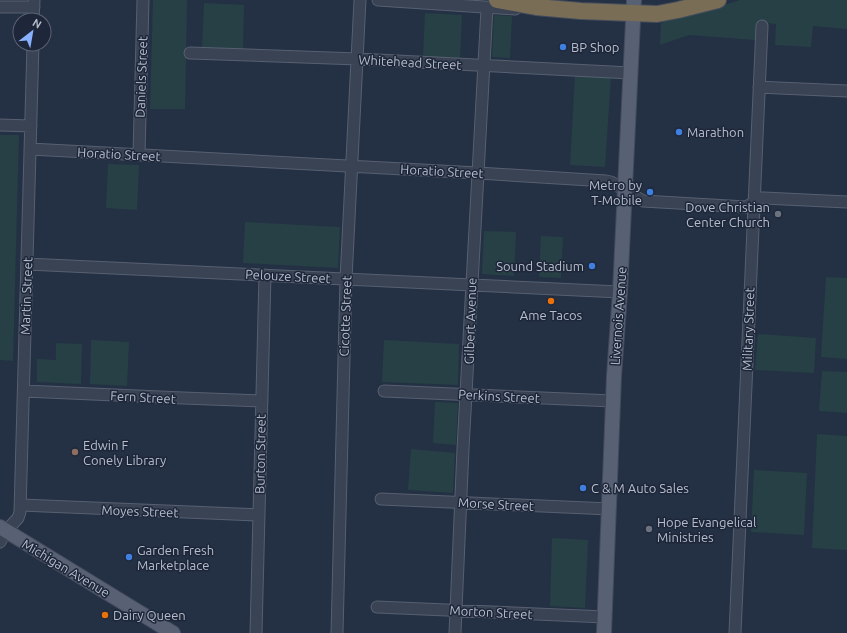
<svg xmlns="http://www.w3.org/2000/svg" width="847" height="633" viewBox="0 0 847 633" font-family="Ubuntu,sans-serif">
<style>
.green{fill:#264045}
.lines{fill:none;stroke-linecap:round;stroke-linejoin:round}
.minor-casing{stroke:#576071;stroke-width:13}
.major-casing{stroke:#434b5d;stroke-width:16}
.highway-casing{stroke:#444d5e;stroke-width:18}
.minor{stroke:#394353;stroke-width:11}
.major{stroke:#576173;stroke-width:14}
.highway{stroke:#7a6d55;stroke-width:16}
.shop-dot{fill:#3f7fe0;stroke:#1d2739;stroke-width:1.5}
.worship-dot{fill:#6b7280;stroke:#1d2739;stroke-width:1.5}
.food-dot{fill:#e8710a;stroke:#1d2739;stroke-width:1.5}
.education-dot{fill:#8d6e63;stroke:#1d2739;stroke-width:1.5}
.labels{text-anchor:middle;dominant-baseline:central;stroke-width:3;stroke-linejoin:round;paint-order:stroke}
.poi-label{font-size:13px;fill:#b6becd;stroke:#1d2739;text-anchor:start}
.street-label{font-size:13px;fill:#b6becd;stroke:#1d2739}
</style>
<rect width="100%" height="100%" fill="#243044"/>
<!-- green -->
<path class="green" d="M153,0H187L185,109H150Z
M740,0H847V29L813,26L811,47L775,45L776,24L757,22L755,40L689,35L660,45L661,23L666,20L695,14Z
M204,3L244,5L243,49L202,47Z
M425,13L462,15L460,58L423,57Z
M494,15L512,16L510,58L492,57Z
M575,75L611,77L605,167L570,165Z
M0,135H19L13,361L0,360Z
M108,164L139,165L137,210L106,208Z
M245,222L340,227L338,268L243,263Z
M484,231L516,232L514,276L482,274Z
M541,236L563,237L561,278L539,277Z
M826,277L847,278V359L821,357Z
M758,334L816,338L814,373L755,370Z
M91,340L129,342L127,386L90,384Z
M384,340L459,344L458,385L382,382Z
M56,343L82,344L81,384L37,382V359L56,360Z
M822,371L847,372V413L819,411Z
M435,402L458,403L456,445L433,443Z
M817,434L847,436V550L812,548Z
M411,449L455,453L453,493L408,490Z
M754,470L807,473L804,535L751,532Z
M552,538L588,540L585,608L550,606Z"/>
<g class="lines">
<!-- minor casing -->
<g class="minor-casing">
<path id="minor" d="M378,0L515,9
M0,7H34
M33,20L34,1
M190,53L358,59L631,73
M759,87L847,91
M0,125L31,126
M30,149L478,173L606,181L611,182L643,201L746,207L761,198H764L847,202
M139,154L143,0
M27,264L620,292
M24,391L183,398L262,401
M384,391L613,401
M381,499L610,509
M21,505L259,515
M0,542L6,531L18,518L20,512L33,44
M377,607L605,617
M256,633L265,275
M337,633L346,279L360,0
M455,633L463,449L487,8
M735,633L762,26"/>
</g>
<!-- major casing -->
<g class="major-casing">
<path id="major" d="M0,527L173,633
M604,633L614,376L620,292L634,0"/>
</g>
<!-- highway casing -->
<g class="highway-casing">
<path id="highway" d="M497,0L536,7L581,11L657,14L678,10L718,0"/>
</g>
<!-- minor -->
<use href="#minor" class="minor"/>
<!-- major -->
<use href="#major" class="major"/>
<!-- highway -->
<use href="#highway" class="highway"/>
</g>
<!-- markers -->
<g class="shop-dot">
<circle cx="563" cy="47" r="4"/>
<circle cx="679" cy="132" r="4"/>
<circle cx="650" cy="192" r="4"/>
<circle cx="592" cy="266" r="4"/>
<circle cx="583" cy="488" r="4"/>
<circle cx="129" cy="557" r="4"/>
</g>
<g class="worship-dot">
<circle cx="778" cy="214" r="4"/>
<circle cx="649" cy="529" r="4"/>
</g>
<g class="food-dot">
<circle cx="551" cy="301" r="4"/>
<circle cx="105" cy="615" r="4"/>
</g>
<circle class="education-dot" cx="75" cy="452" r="4"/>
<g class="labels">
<!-- poi labels -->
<g class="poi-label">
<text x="571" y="47">BP Shop</text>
<text x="687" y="132">Marathon</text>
<text x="642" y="185" text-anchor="end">Metro by<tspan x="642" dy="15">T-Mobile</tspan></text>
<text x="770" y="207" text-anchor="end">Dove Christian<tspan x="770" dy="15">Center Church</tspan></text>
<text x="584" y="266" text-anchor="end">Sound Stadium</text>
<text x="551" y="315" text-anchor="middle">Ame Tacos</text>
<text x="83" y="445">Edwin F<tspan x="83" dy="15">Conely Library</tspan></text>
<text x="591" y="488">C &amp; M Auto Sales</text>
<text x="657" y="522">Hope Evangelical<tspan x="657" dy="15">Ministries</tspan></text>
<text x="137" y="550">Garden Fresh<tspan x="137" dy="15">Marketplace</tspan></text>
<text x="113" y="615">Dairy Queen</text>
</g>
<!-- street labels -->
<g class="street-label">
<text transform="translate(410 62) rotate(3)">Whitehead Street</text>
<text transform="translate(141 77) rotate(-88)">Daniels Street</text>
<text transform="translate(119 154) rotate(3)">Horatio Street</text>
<text transform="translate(442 171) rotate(3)">Horatio Street</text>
<text transform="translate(288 276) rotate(3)">Pelouze Street</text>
<text transform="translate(26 296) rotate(-88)">Martin Street</text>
<text transform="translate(345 316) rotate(-88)">Cicotte Street</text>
<text transform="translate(618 316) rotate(-86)">Livernois Avenue</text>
<text transform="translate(470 321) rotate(-88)">Gilbert Avenue</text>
<text transform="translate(748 329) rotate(-88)">Military Street</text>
<text transform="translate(499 396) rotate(3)">Perkins Street</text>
<text transform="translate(143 397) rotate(3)">Fern Street</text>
<text transform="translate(260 454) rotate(-89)">Burton Street</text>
<text transform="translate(496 504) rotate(3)">Morse Street</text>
<text transform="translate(140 511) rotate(2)">Moyes Street</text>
<text transform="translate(66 568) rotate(31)">Michigan Avenue</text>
<text transform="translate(491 612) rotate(3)">Morton Street</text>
</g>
</g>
<!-- north arrow -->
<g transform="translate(32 32) rotate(31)"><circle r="19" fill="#1d2739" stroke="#5a6374"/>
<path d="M0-3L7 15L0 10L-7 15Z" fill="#89b1ff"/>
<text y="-6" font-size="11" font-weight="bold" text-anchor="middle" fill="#b6becd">N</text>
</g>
</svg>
